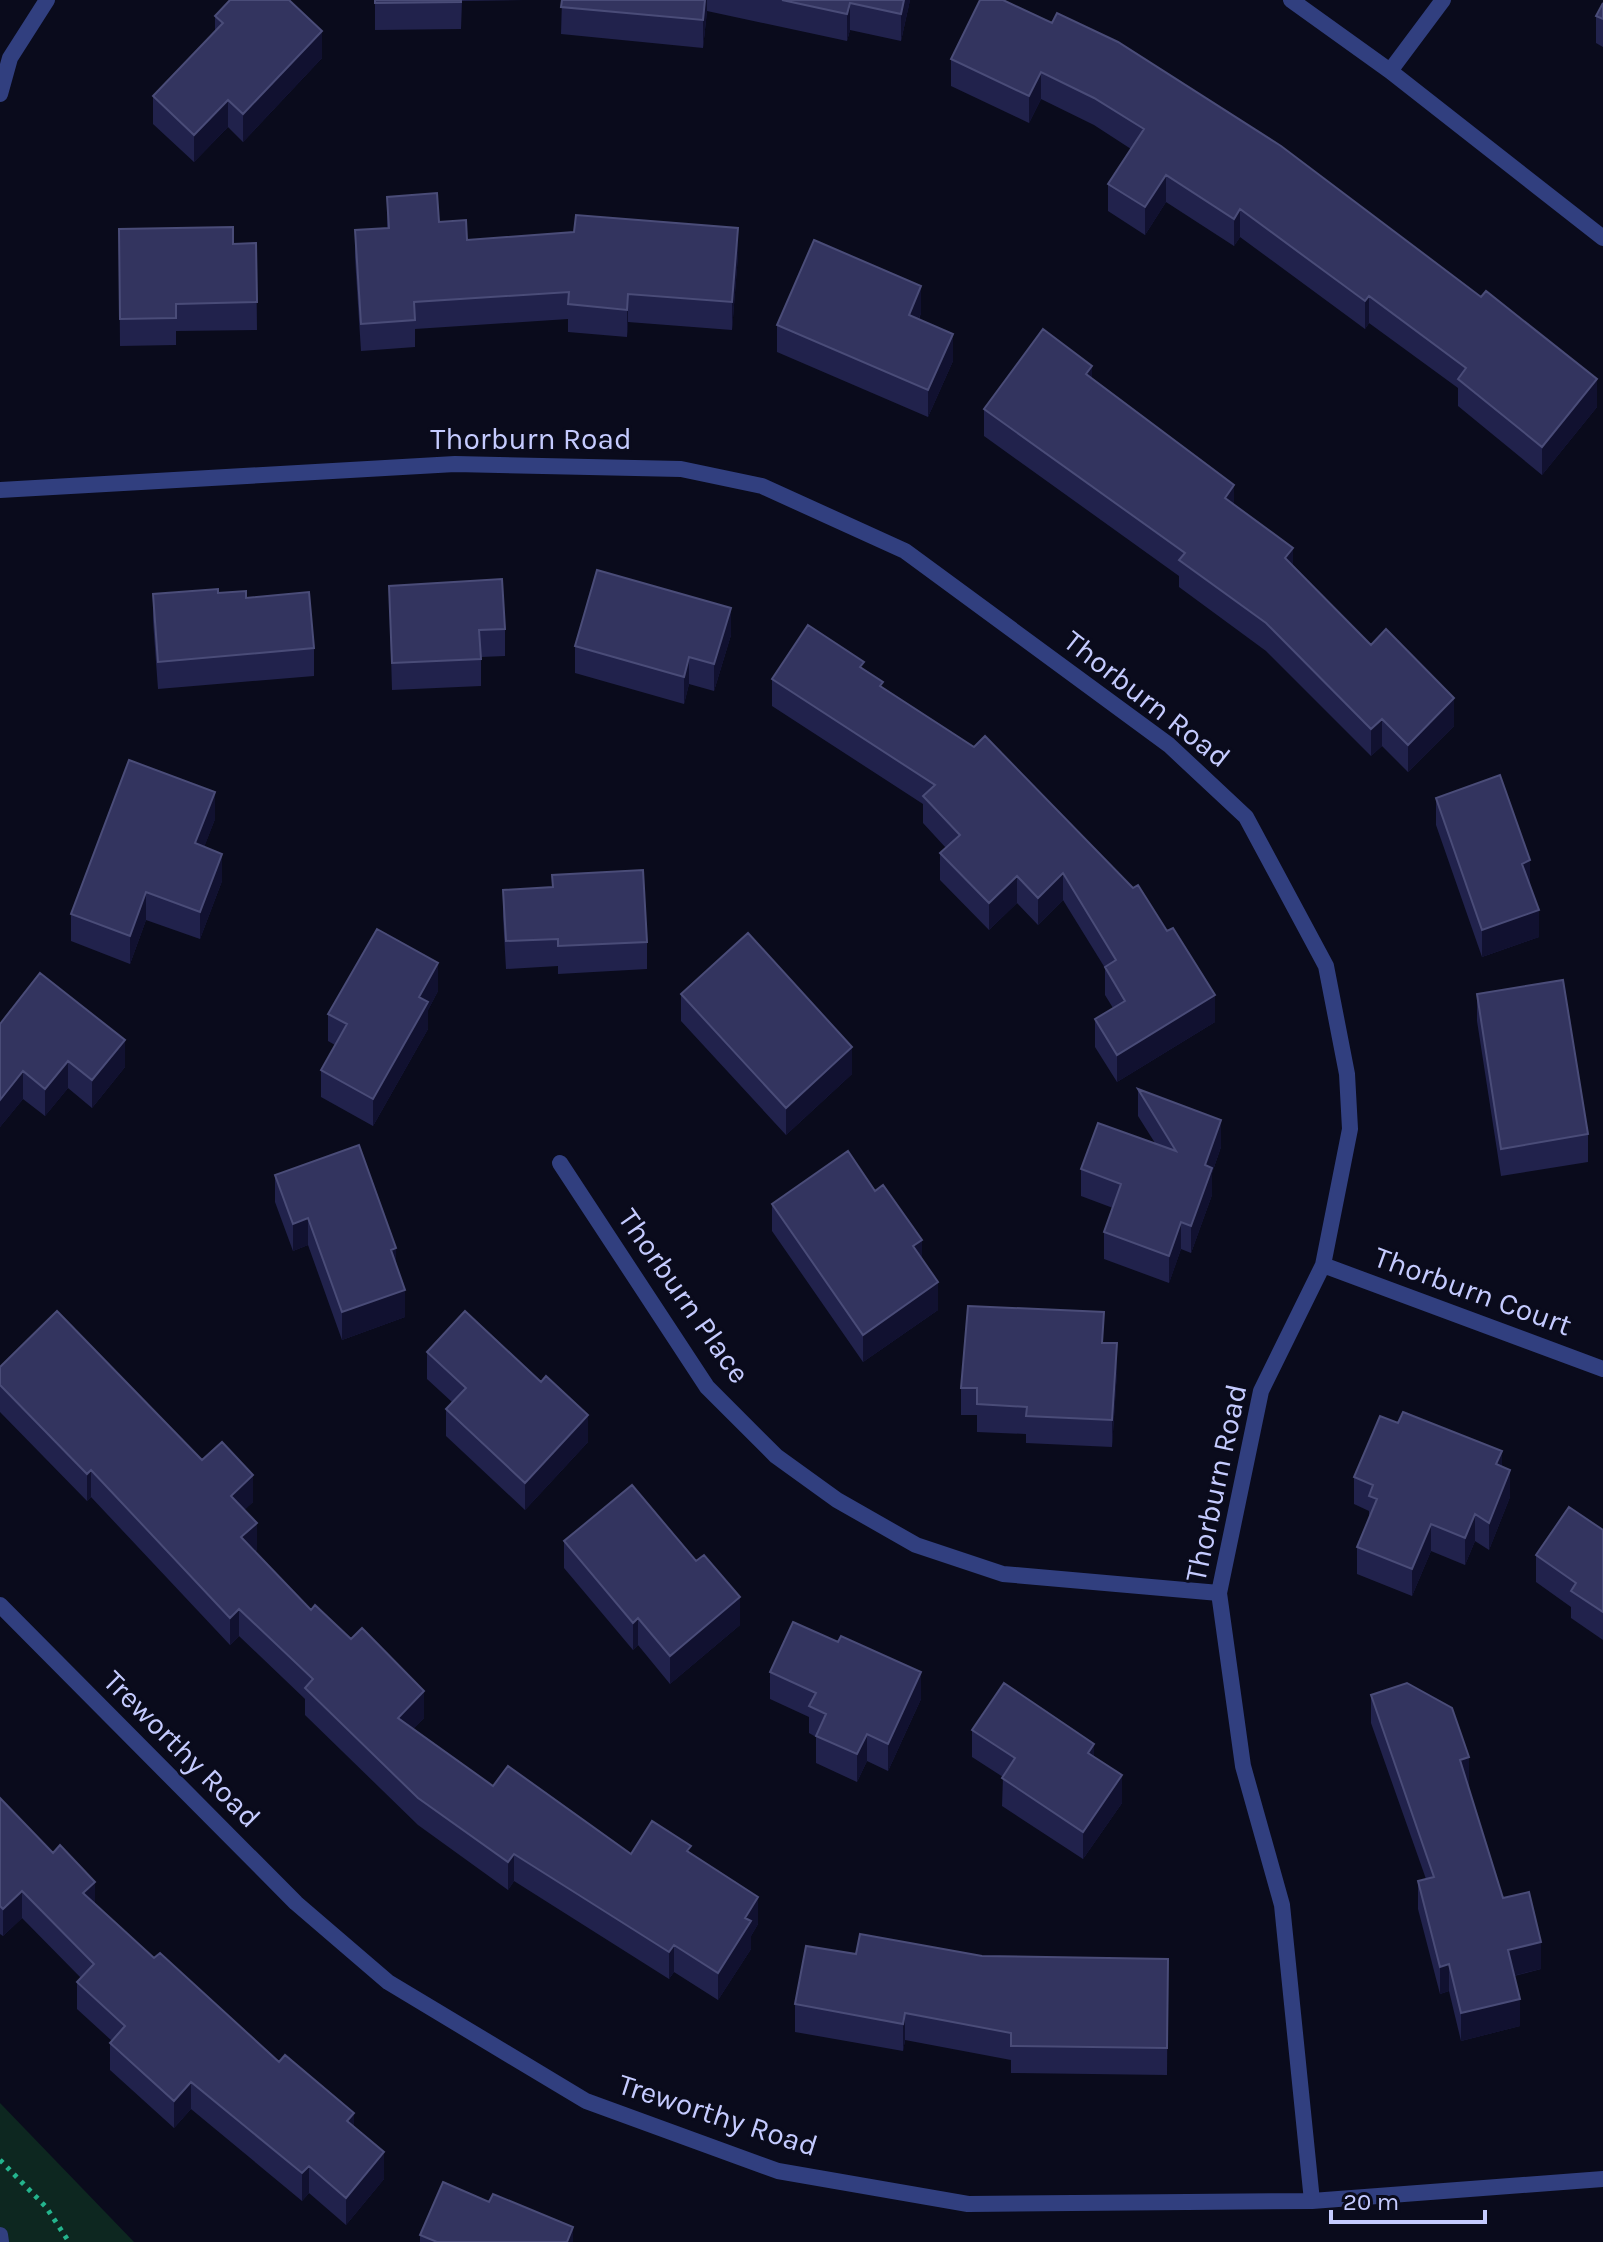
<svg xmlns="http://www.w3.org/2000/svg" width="1603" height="2242" viewBox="0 0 1603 2242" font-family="Karla,sans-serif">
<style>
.green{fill:#0d2720}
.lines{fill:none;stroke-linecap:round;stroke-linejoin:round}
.path{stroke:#24b48d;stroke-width:5;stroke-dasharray:4 6;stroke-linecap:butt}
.service{stroke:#313f7f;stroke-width:16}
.minor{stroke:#313f7f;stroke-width:16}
.wall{fill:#21224c}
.shaded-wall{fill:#111130}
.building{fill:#33345f;stroke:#4a4c78;stroke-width:2}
.labels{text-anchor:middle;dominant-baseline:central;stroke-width:6;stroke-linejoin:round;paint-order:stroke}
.street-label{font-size:30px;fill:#c5cbff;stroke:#0a0b1c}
</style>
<rect width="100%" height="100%" fill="#0a0b1c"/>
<!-- green -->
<path class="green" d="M0,2103L134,2242H0Z"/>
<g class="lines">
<!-- path -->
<path class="path" d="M0,2160L46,2207L69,2242"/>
<!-- service -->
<path class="service" d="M0,2235L1,2242"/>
<!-- minor -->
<path class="minor" d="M1291,0L1390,71L1603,238
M1390,71L1443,0
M0,94L10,58L47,0
M0,490L455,464L681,469L762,486L905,551L1169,745L1246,817L1326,966L1347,1074L1350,1129L1323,1265L1261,1391L1219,1593L1243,1766L1282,1905L1312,2201
M560,1163L707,1387L776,1456L837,1500L916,1545L1003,1574L1219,1593
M1323,1265L1603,1369
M0,1605L296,1903L388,1982L586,2101L778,2171L968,2204L1312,2201L1603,2179"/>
</g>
<!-- wall -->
<path class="wall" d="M375,0H524L462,1L461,29L375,30Z
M562,0H910L901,41L850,30L847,41L707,11L703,48L561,34Z
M980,0L1597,407L1542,475L1458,406V388L1369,323L1365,329L1240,237L1234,246L1166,202L1145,235L1108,211V184L1131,149L1094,125L1041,99L1029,123L951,86V59Z
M1603,3V47L1596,43V16Z
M215,16L322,58L243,142L228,127L194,162L153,124V96L215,31Z
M387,197L439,222L467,240L738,255L732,330L628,322L627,337L568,332V319L415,329V347L361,351L355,258V230L387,228Z
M119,229L233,244L256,243L257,330L176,331V345L120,346Z
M921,313L919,319L953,361L928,417L777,352V325Z
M1092,379L1234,505L1371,645L1454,726L1408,772L1382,746L1371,756L1266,651L1179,587V576L984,436V409Z
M389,586L505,629V656L481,657V686L392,690Z
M153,594L246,598L314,648V676L158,689L153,621Z
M731,635L714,691L689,684L684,704L575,673V646Z
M864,669L883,688L1215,1022L1117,1082L1095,1047V1019L1113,1008L1105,995V968L1063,900L1038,925L1017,903L989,930L940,880V853L946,848L923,823V804L772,706V679Z
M1436,798L1530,885L1539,937L1482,957L1436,825Z
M215,819L204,847L222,881L200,939L146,920L130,964L71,941V914Z
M552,875L647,942V969L558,974V966L506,969L503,917V890L552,888Z
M438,991L428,1010V1029L373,1126L321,1097V1070L335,1045L328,1041V1014Z
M681,994L852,1074L786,1135L681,1021Z
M1477,994L1588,1134V1162L1501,1176L1477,1021Z
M0,1024L125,1067L92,1108L68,1088L45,1116L23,1099L0,1127Z
M1138,1089L1221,1147L1212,1173V1195L1191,1253L1181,1249L1169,1283L1104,1259V1232L1113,1208L1081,1196V1169L1155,1143L1138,1116Z
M275,1175L396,1265L405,1317L342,1340L308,1245L293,1251L275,1202Z
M772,1204L922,1258L938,1310L863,1362L772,1231Z
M1104,1343L1117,1371L1112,1447L1026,1443V1434L977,1432V1415H961V1388Z
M427,1352L541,1382L588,1442L525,1510L446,1436V1409L452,1402L427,1379Z
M0,1367L202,1460L253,1502L244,1510L257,1550L255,1551L311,1610L424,1718L413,1729L493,1786L631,1854L691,1853L758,1924L751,1936V1949L718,2000L674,1972L669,1979L514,1881L508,1890L418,1825L305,1715V1699L239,1636L230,1645L91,1497L87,1501L0,1412Z
M1502,1467L1510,1497L1489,1550L1475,1541L1465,1565L1431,1551L1412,1596L1357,1574V1547L1369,1518V1511L1354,1504V1477Z
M1603,1530V1640L1571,1618V1607L1536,1582V1555Z
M564,1541L740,1625L670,1684L638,1645L633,1650L564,1568Z
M770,1672L921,1699L888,1771L867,1761L857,1782L816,1763V1737L809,1733V1717L770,1699Z
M1371,1695L1469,1784L1468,1785L1503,1898L1541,1969L1514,1976L1520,2026L1461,2041L1449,1991L1440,1994L1418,1909V1881L1426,1879L1371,1723Z
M972,1730L1094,1757L1122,1803L1083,1859L1002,1806L1003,1777L972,1757Z
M0,1798L95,1904L154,1958L354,2127L384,2179L346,2225L309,2193L302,2201L191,2109L174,2128L110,2070V2043L112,2041L77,2009V1982L81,1978L22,1918L3,1936L0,1934Z
M856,1954L1168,1959L1167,2075L1011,2073V2060L905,2040L903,2051L795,2032V2004Z
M420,2235L573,2242H420Z"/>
<!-- shaded-wall -->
<path class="shaded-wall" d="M705,0H707V11L703,48V20Z
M904,0H910L901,41V14Z
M850,3V30L847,41V14Z
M322,31V58L243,142V114Z
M1041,72V99L1029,123V96Z
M228,100V127L194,162V135Z
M1166,175V202L1145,235V207Z
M1240,209V237L1234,246V219Z
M738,228V255L732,330V302Z
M921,286V313L909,342V315Z
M628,294V322L627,337V310Z
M1369,296V323L1365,329V301Z
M953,334V361L928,417V390Z
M1092,366V393L1086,374Z
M1597,379V407L1542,475V447Z
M1234,485V512L1225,498Z
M1293,548V575L1285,558Z
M731,608V635L714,691V664Z
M689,657V684L684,704V677Z
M1454,698V726L1408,772V745Z
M1382,719V746L1371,756V729Z
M215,792V819L195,871V843Z
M222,854V881L200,939V912Z
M1530,860V887L1522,864Z
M1063,873V900L1038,925V898Z
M1017,876V903L989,930V903Z
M146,892V920L130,964V936Z
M1539,910V937L1482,957V930Z
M438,963V991L428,1010V1029L373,1126V1099L419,997Z
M1215,995V1022L1117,1082V1055Z
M125,1040V1067L92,1108V1080Z
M852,1047V1074L786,1135V1108Z
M68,1061V1088L45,1116V1089Z
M23,1071V1099L0,1127V1100Z
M1221,1120V1147L1212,1173V1195L1191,1253V1226L1205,1165Z
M308,1218V1245L293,1251V1224Z
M1181,1222V1249L1169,1283V1256Z
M922,1240V1267L913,1246Z
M396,1248V1276L391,1250Z
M938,1282V1310L863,1362V1335Z
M405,1290V1317L342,1340V1312Z
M1117,1343V1371L1112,1447V1420Z
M588,1415V1442L525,1510V1483Z
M1502,1451V1479L1496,1464Z
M91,1470V1497L87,1501V1474Z
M1510,1470V1497L1489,1550V1523Z
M253,1475V1502L231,1523V1496Z
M1475,1514V1541L1465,1565V1538Z
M257,1523V1550L241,1564V1537Z
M1431,1524V1551L1412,1596V1569Z
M740,1597V1625L670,1684V1656Z
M239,1609V1636L230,1645V1618Z
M638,1618V1645L633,1650V1623Z
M921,1672V1699L888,1771V1744Z
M424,1691V1718L398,1745V1718Z
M867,1734V1761L857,1782V1754Z
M1094,1744V1771L1088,1753Z
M1469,1757V1784L1460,1788V1760Z
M1122,1775V1803L1083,1859V1832Z
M514,1854V1881L508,1890V1862Z
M95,1882V1909L83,1893Z
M22,1891V1918L3,1936V1909Z
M758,1897V1924L751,1936V1949L718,2000V1973L745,1918Z
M1541,1942V1969L1508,1977V1950Z
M674,1945V1972L669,1979V1952Z
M1449,1964V1991L1440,1994V1967Z
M1520,1999V2026L1461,2041V2013Z
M905,2013V2040L903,2051V2024Z
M191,2082V2109L174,2128V2101Z
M354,2113V2140L347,2121Z
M384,2152V2179L346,2225V2198Z
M309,2166V2193L302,2201V2173Z
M573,2227V2242H567Z"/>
<!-- building -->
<path class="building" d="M230,0H289L322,31L243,114L228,100L194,135L153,96L223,23L215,16Z
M375,0H461V2L375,3Z
M562,0H705L703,20L561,7Z
M782,0H904L901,14L850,3L847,14Z
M980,0H1003L1052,23L1057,13L1118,42L1281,146L1481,297L1486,291L1597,379L1542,447L1458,379L1466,368L1369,296L1365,301L1240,209L1234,219L1166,175L1145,207L1108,184L1144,129L1094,98L1041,72L1029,96L951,59Z
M1603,3V19L1596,16Z
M437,193L439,222L466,220L467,240L574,232L576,215L738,228L732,302L628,294L627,310L568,304L569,292L414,302L415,320L361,324L355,230L389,228L387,197Z
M233,227V244L256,243L257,302L176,304V318L120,319L119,229Z
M814,240L921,286L909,315L953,334L928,390L777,325Z
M1043,329L1092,366L1086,374L1234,485L1225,498L1293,548L1285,558L1371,645L1386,629L1454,698L1408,745L1382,719L1371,729L1266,623L1179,560L1185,553L984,409Z
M597,570L731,608L714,664L689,657L684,677L575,646Z
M502,579L505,629L479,630L481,659L392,663L389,586Z
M218,589V593L246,591V598L309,592L314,648L158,662L153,594Z
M808,625L864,662L860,667L883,682L880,686L974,747L985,736L1133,888L1138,885L1167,931L1173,928L1215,995L1117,1055L1095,1019L1125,1001L1105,967L1116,960L1063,873L1038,898L1017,876L989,903L940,853L960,835L923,796L935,785L772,679Z
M129,760L215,792L195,843L222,854L200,912L146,892L130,936L71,914Z
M1500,775L1530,860L1522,864L1539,910L1482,930L1436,798Z
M643,870L647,942L558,946V939L506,941L503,890L553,887L552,875Z
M377,929L438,963L419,997L428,1002L373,1099L321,1070L347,1024L328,1014Z
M748,933L852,1047L786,1108L681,994Z
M40,973L125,1040L92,1080L68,1061L45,1089L23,1071L0,1100V1024Z
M1563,980L1588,1134L1501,1149L1477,994Z
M1138,1089L1221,1120L1205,1165L1212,1168L1191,1226L1181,1222L1169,1256L1104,1232L1121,1184L1081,1169L1098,1123L1176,1151Z
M359,1145L396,1248L391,1250L405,1290L342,1312L308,1218L293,1224L275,1175Z
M848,1151L875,1191L883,1185L922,1240L913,1246L938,1282L863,1335L772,1204Z
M968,1306L1104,1312L1102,1343H1117L1112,1420L1026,1416L1027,1407L977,1404V1388H961Z
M57,1311L202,1460L222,1442L253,1475L231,1496L257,1523L241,1537L311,1610L315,1605L351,1639L362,1628L424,1691L398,1718L493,1786L508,1766L631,1854L652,1821L691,1846L687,1851L758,1897L745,1918L751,1921L718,1973L674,1945L669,1952L514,1854L508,1862L418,1798L305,1688L313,1679L239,1609L230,1618L91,1470L87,1474L0,1385V1367Z
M465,1311L541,1382L546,1376L588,1415L525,1483L446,1409L466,1388L427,1352Z
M1403,1412L1502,1451L1496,1464L1510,1470L1489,1523L1475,1514L1465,1538L1431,1524L1412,1569L1357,1547L1377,1499L1369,1496L1373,1485L1354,1477L1380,1416L1398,1423Z
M632,1485L696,1561L704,1555L740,1597L670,1656L638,1618L633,1623L564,1541Z
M1569,1507L1603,1530V1612L1571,1591L1576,1583L1536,1555Z
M793,1622L838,1642L841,1636L921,1672L888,1744L867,1734L857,1754L816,1736L826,1714L809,1706L816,1693L770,1672Z
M1004,1683L1094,1744L1088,1753L1122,1775L1083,1832L1002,1778L1015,1758L972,1730Z
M1407,1683L1452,1708L1469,1757L1460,1760L1503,1898L1529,1892L1541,1942L1508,1950L1520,1999L1461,2013L1449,1964L1440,1967L1418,1881L1434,1877L1371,1695Z
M0,1798L53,1853L60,1845L95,1882L83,1893L154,1958L160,1953L279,2062L285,2055L354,2113L347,2121L384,2152L346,2198L309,2166L302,2173L191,2082L174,2101L110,2043L125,2026L77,1982L94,1964L22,1891L3,1909L0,1906Z
M860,1934L982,1956L1168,1959L1167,2048L1011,2046V2033L905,2013L903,2024L795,2004L806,1946L856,1954Z
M443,2182L489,2202L493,2194L573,2227L567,2242H437L420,2235Z"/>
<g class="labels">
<!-- street labels -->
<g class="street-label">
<text x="531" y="439">Thorburn Road</text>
<text transform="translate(1147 699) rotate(38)">Thorburn Road</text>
<text transform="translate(1473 1291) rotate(20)">Thorburn Court</text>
<text transform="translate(684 1296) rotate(55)">Thorburn Place</text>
<text transform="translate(1216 1483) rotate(-78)">Thorburn Road</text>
<text transform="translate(182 1749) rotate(45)">Treworthy Road</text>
<text transform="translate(718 2115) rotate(18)">Treworthy Road</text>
</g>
</g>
<!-- scale -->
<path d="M1331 2210v12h154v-12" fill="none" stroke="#c5cbff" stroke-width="4"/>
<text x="1343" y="2210" font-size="24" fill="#c5cbff" stroke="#0a0b1c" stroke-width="6" paint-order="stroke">20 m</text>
</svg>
